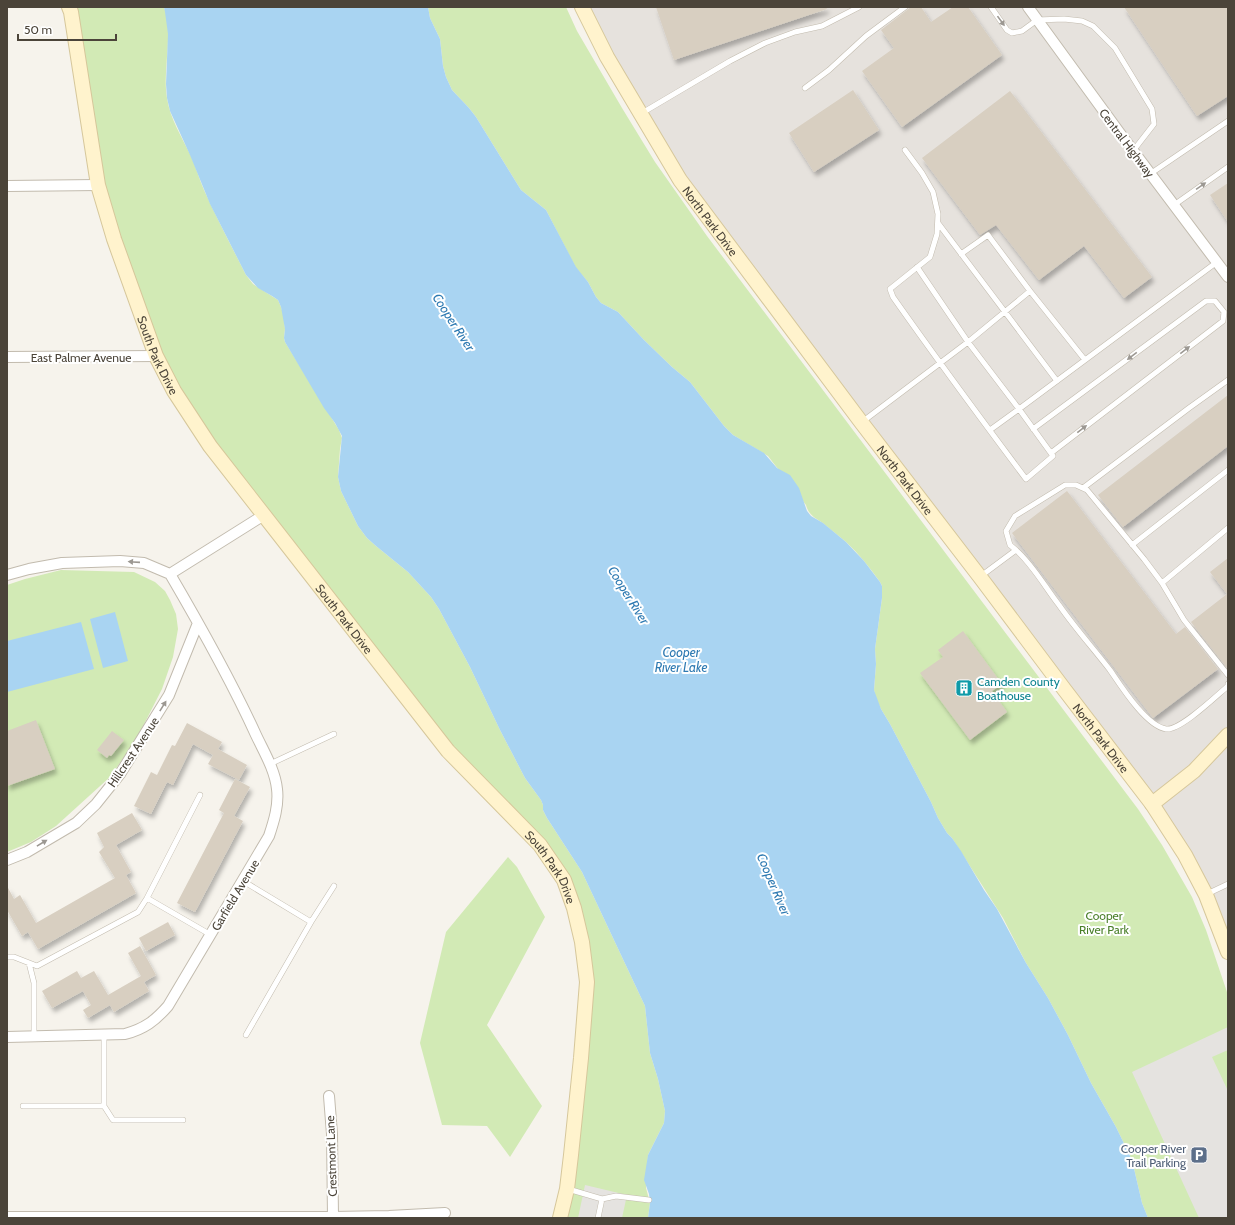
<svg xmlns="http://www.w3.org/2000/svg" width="1235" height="1225" viewBox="0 0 1235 1225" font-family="Cabin,sans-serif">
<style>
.industrial{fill:#e6e2dd}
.green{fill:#d2eab5}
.parking{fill:#e5e3e0}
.water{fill:#a9d4f2}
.building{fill:#d8cfc1;filter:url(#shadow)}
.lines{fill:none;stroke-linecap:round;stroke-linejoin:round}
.lane-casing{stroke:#c2bbae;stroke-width:6}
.street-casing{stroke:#c2bbae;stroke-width:12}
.secondary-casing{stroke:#d6c79b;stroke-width:16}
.lane{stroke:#fff;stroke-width:5}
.street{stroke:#fff;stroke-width:10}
.secondary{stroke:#fff3cd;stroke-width:14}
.oneway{fill:#9c9892}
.labels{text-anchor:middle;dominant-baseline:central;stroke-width:4;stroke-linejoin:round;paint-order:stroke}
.street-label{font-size:12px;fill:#4b4439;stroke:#fff}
.culture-label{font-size:12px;fill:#0d838f;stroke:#fff;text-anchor:start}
.park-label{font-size:12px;fill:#4a7f2a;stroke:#fff}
.service-label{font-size:12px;fill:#4e5e75;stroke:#fff;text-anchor:end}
.water-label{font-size:13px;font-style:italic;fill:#2e7ab2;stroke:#fff}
</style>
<defs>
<filter id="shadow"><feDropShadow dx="2.5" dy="4.5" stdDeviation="2" flood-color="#0004"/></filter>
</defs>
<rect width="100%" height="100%" fill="#f6f3ec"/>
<!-- industrial -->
<path class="industrial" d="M582,7H1228V952L1185,855L680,180Z"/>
<!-- green -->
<path class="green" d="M69,7H164C174,36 162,68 167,98C170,119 182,137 191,156C196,167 199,179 204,190C217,219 232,247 246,275L253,284L278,300L281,307L284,317L285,329L284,338L285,342L339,430L342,438L340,449L338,477L341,491L358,526L367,538L376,546L408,572L431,597L439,609L470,667L500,730L525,778L541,800L543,805V810L547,818L582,872L645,1006L650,1053L658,1079L665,1111L664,1123L648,1155L646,1188L650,1203L648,1218H560L587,982L564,880L448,751L174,391L114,239Z
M428,7H566L577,31L622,108L655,162L707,236L1138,809L1162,845L1192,897L1206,930L1228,995V1218H1148L1142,1203L1132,1160L1116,1127L1091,1083L1068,1035L1048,998L1026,963L1003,918L952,838L947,833L938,818L931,802L890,724L881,709L876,699L874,690L876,664L875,649L882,598V586L880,582C870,568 859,554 846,542C839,536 831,530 824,524C816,518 809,516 806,505L768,456L733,435L724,426L690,382L672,367L644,340L618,312L601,303L596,297L588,282L576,268L546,210L521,190L476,117L469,108L452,90L446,77L443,66L440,39L430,18Z
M61,570L134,572L155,582L165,591L170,600L176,614L178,629L173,657L162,689L136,740L110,777L56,826L31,842L7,852V585L25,579Z
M508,857L517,867L545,917L487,1025L542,1106L510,1157L487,1126L442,1125L420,1043L446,932Z"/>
<!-- parking -->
<path class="parking" d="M1228,1027V1050L1212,1057L1228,1091V1218H1199L1132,1072Z
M585,1185L627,1195L622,1218H578Z"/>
<!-- water -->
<path class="water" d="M164,7H428L430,18L440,39L443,66L446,77L452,90L469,108L476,117L521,190L546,210L576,267L588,282L596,297L601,303L618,312L644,340L672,367L690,382L724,426L733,435L764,453L777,468L790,475L799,488L807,511L811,516L823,523L846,542L864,561L880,582L882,586V598L875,649L876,664L874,690L881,709L890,724L931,802L938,818L947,833L952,838L961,851L984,890L997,909L1026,963L1048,998L1068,1035L1091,1083L1116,1127L1132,1160L1142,1203L1148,1218H648L650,1203L649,1194L644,1180L648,1155L664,1123L665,1111L658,1079L650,1053L645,1006L582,872L547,818L543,810V805L541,800L525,778L500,730L470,667L439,609L431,597L408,572L376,546L367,538L358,526L341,491L338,477L342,436L335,423L324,408L285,342L284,338L285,329L281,307L278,300L272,296L258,288L246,275L210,204L190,155L170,111L167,98L166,84L168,34L165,12Z
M115,612L128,661L103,668L90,619Z
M81,622L94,669L7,692V641Z"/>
<!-- building -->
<path class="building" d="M656,7H826L827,9L674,60Z
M911,7H921L931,22L953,7H968L1002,55L902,127L862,71L894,48L881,30Z
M1124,7H1228V96L1197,116Z
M853,90L879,130L814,172L789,133Z
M1010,91L1152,277L1124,298L1084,246L1039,280L996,225L980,235L922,158Z
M1228,183V222L1210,195Z
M1228,395V446L1123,527L1098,495Z
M1067,491L1176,634L1185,627L1218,669L1153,718L1012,533Z
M1228,558V669L1191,622L1227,594L1210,572Z
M963,631L1002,684L992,691L1007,712L970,740L920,673L943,657L938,650Z
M36,720L55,769L7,786V731Z
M187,723L222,742L218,749L247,765L239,780L208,764L213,755L193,744L173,785L167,782L151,814L134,806L151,772L157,775L172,745L175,746Z
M112,731L124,740L111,756L109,755L107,758L97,750Z
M235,779L250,787L234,816L243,821L195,912L177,903L224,813L219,810Z
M132,813L142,830L116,845L131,872L126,875L136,893L38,949L28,932L22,936L7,910V886L14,899L20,895L36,923L115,878L99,852L104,847L97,833Z
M168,922L175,935L146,951L139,938Z
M140,946L156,975L144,982L149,991L114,1012L110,1005L88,1018L83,1010L91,1005L83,991L52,1008L42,991L77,971L81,978L94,971L108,995L141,976L128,953Z"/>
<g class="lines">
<!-- lane casing -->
<g class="lane-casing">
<path id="lane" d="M991,7L1007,30L1012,33L1022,31L1037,20L1064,19L1082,21L1093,26L1115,48L1152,109L1154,124L1133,151
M805,88L829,70L866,36L905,7
M642,113L730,61L765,43L795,32L822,26L859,7
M905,150L922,173L933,192L938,214L937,234L930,257L890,289L893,297C936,358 981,419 1026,479L1053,456L1019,409L990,430
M1150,174L1228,121
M1174,205L1228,167
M938,223L1057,381
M961,254L988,235L1030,291
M917,267L968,342L1030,291L1085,360
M862,422L968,342L1019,409L1217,262
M1033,429L1206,301H1215L1224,312L1223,321L1051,453
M1083,488L1189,408L1228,380
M1132,545L1228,470
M1016,550C1033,565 1045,587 1059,605C1075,628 1093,648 1110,670C1121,686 1146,726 1166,729C1180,731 1216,696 1228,686V684
M981,576L1016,550L1010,545L1006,531L1015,516L1065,485H1076L1087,490L1144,559L1162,583L1184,620L1228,675
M1162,583L1228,528
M270,764L334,734
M200,795L147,898L211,935
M243,881L311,922L246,1035
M1207,894L1228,884
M311,922L334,886
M7,957H14L37,966L138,912L147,898
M29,963L34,983V1036
M23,1106H104V1035
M104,1106L113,1120H183
M568,1189L602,1199L598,1218
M602,1199L616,1196L649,1200"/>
</g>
<!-- street casing -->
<g class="street-casing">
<path id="street" d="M1028,7L1119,132L1228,277
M7,186L98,185
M7,357L156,356
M170,574L264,515
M7,575L29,569L62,563L120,561L144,563L170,574
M7,860L27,852L76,823L96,804L120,774L169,695L198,623
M7,1037L125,1034C144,1029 155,1021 168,1006L269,836C274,821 279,805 277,789C275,770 264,752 256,735C231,680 201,627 170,574
M329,1096L332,1134L333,1217
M7,1217H333L389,1216L445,1213"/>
</g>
<!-- secondary casing -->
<g class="secondary-casing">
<g id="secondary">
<path id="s1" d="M69,7L71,12L98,185L114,239L156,356L174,391L210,446L448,751L540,845L564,880L574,908L582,942L587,982L581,1058L571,1155L567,1189L560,1218"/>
<path id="s2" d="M582,7L607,57L680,180L861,422L980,577L1064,689L1152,804L1185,855L1206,895L1228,952"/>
<path d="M1152,804L1194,771L1228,735"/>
</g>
</g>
<!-- lane -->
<use href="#lane" class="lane"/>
<!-- street -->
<use href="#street" class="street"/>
<!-- secondary -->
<use href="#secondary" class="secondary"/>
</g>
<!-- one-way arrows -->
<defs><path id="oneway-solid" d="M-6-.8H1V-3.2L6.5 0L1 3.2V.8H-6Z"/></defs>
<g class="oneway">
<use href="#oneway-solid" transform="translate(1001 21) rotate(54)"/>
<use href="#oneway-solid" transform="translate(1201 186) rotate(-35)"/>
<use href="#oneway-solid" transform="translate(1185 350) rotate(-38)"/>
<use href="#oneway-solid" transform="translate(1132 356) rotate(143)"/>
<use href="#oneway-solid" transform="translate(1082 429) rotate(-38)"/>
<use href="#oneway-solid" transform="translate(134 562) rotate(-176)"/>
<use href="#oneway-solid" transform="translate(163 706) rotate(-58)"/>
<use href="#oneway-solid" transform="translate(42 843) rotate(-31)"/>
</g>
<!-- icons -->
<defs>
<g id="building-square" transform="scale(0.9)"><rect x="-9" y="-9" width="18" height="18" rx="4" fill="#0f9aa8" stroke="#fff"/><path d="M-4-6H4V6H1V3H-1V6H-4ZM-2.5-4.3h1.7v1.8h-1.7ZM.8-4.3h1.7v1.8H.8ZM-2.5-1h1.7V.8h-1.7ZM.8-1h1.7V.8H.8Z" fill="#fff"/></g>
<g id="parking-square" transform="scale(0.9)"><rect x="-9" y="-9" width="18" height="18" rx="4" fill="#5c6f8a" stroke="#fff"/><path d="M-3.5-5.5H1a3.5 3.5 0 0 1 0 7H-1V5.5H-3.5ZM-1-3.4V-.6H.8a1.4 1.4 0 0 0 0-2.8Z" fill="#fff"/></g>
</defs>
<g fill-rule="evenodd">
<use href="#building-square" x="964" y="688"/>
<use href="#parking-square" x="1199" y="1155"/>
</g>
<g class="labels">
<!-- street labels -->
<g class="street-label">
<text transform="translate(1127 143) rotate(53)">Central Highway</text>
<text stroke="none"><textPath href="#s2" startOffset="250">North Park Drive</textPath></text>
<text stroke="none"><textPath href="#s1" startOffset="361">South Park Drive</textPath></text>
<text x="81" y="357">East Palmer Avenue</text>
<text stroke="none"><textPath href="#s2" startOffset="574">North Park Drive</textPath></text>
<text stroke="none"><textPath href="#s1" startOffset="685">South Park Drive</textPath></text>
<text stroke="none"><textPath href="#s2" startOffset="898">North Park Drive</textPath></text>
<text transform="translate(133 752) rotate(-56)">Hillcrest Avenue</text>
<text stroke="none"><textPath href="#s1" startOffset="1009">South Park Drive</textPath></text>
<text transform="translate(235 895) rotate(-59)">Garfield Avenue</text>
<text transform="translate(331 1156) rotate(-92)">Crestmont Lane</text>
</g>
<!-- culture labels -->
<g class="culture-label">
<text x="977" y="681">Camden County<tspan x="977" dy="14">Boathouse</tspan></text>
</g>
<!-- park labels -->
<g class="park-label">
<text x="1104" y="915">Cooper<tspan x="1104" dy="14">River Park</tspan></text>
</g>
<!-- service labels -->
<g class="service-label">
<text x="1186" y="1148">Cooper River<tspan x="1186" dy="14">Trail Parking</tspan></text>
</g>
<!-- water labels -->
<g class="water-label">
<text transform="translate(454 322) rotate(57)">Cooper River</text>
<text transform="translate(629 595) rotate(58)">Cooper River</text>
<text x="681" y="652">Cooper<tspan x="681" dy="15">River Lake</tspan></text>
<text transform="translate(774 884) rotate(67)">Cooper River</text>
</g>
</g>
<!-- border -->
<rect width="1235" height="1225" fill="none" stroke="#4b4439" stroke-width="16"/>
<!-- scale -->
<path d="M18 34v6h98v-6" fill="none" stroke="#4b4439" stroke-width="2"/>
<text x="24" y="34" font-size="12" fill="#4b4439" stroke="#ffffff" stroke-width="3" paint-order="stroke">50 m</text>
</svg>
